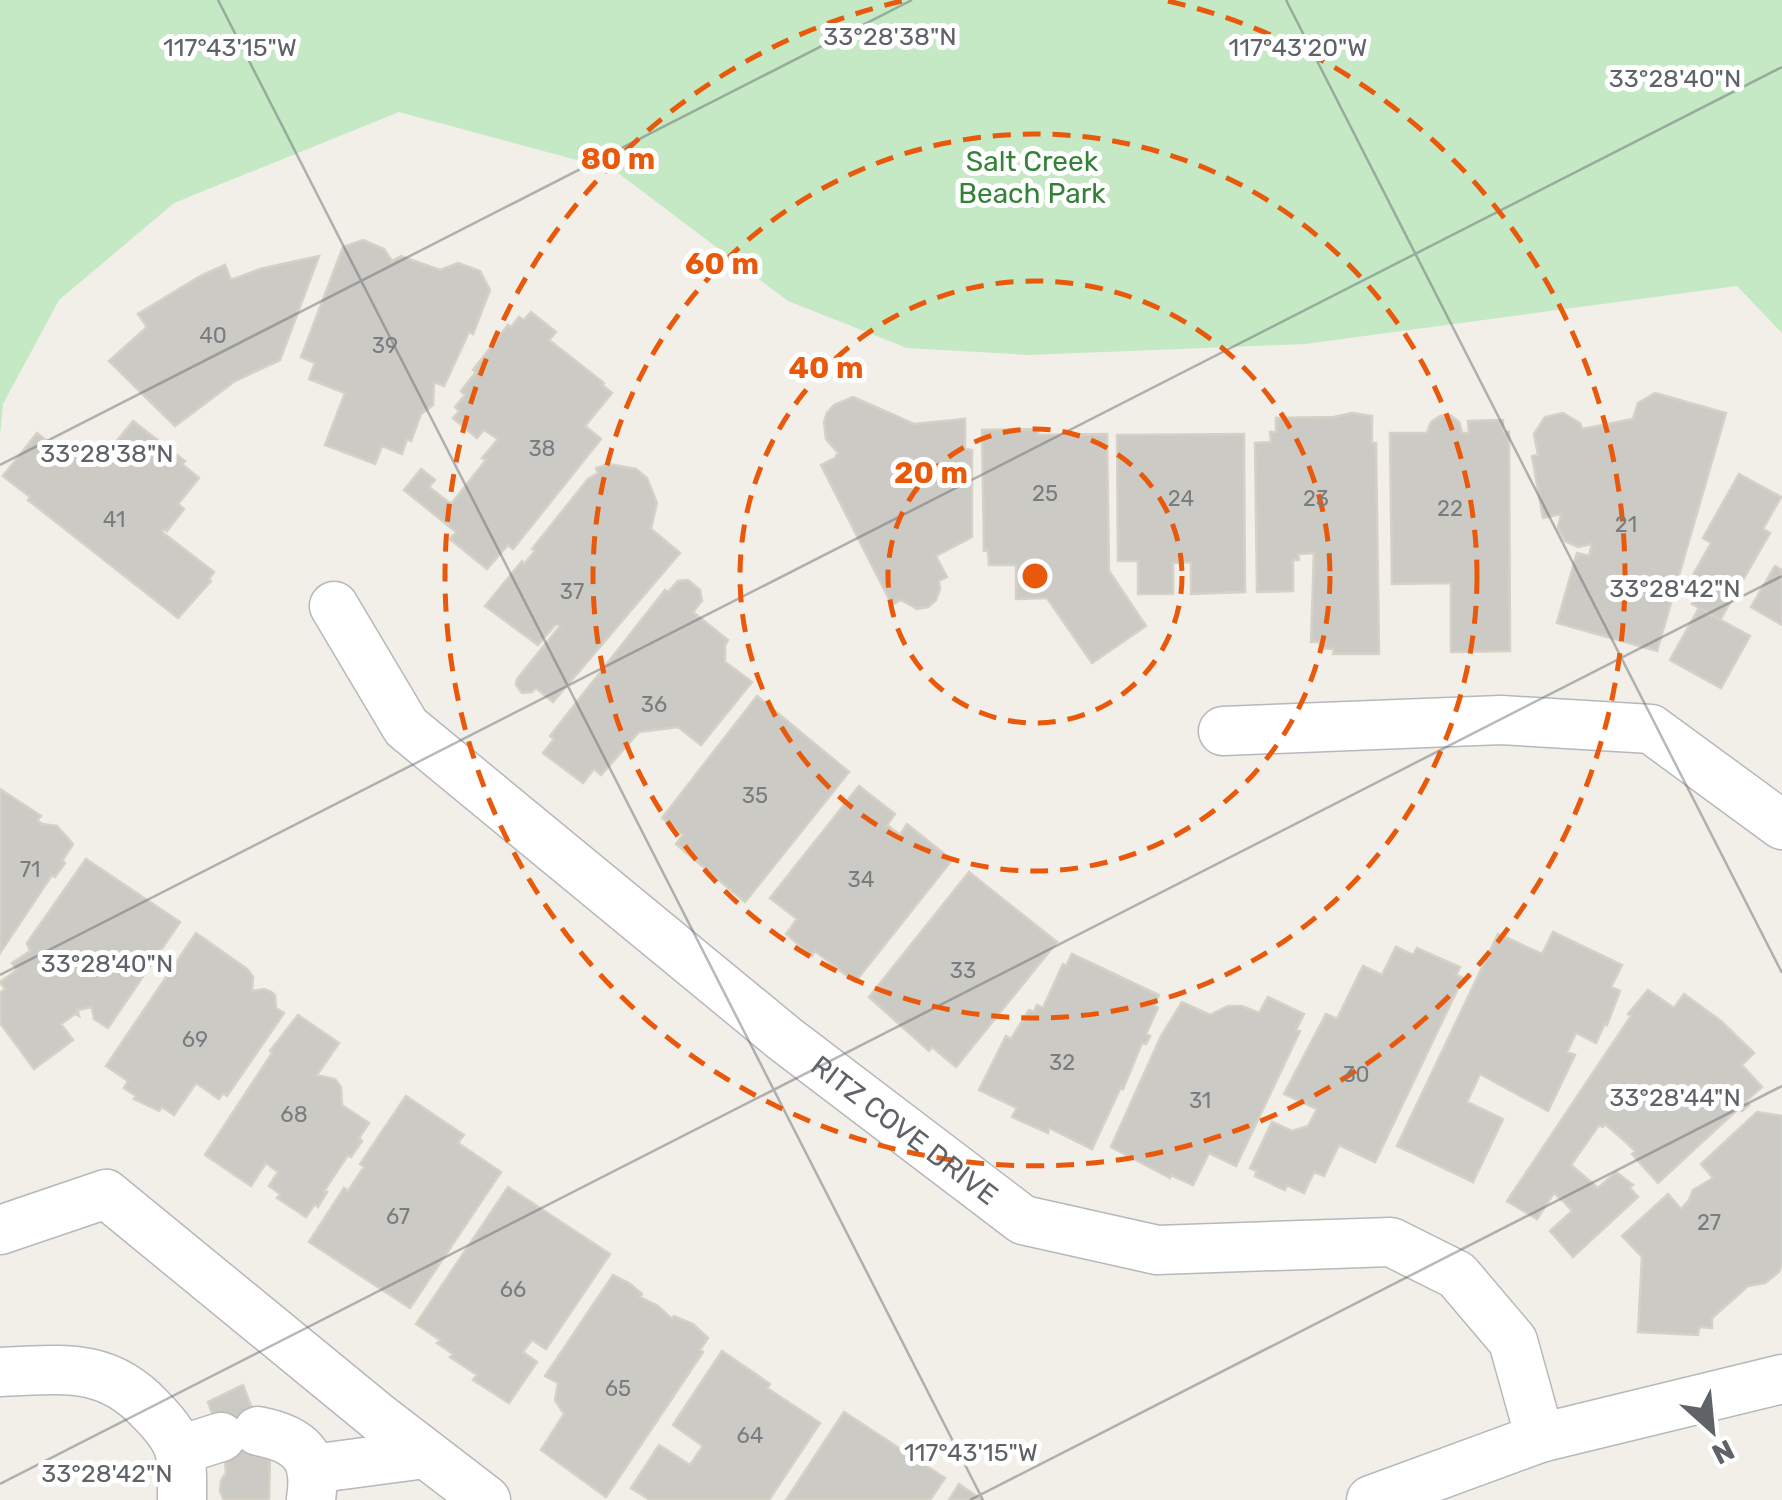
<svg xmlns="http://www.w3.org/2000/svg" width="1782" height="1500" viewBox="0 0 1782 1500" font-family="Rubik,sans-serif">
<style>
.green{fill:#c5e8c5}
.building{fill:#cccac5;stroke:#d6d1c6;stroke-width:2.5}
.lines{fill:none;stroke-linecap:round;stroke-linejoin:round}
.street-casing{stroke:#b5b8bc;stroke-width:51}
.street{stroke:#fff;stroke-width:48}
.ticks{fill:none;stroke:#5f6368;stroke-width:2.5;stroke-opacity:0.45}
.ring{fill:none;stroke:#e8590c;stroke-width:5;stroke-dasharray:18 12}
.labels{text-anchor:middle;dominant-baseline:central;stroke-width:10;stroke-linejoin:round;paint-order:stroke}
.number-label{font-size:22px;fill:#7a7d7f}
.park-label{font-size:28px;fill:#348238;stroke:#fff}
.street-label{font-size:28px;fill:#5f6368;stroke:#fff}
.ticks-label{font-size:25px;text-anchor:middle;fill:#5f6368;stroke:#fff;stroke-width:10;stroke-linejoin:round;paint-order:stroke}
.centre{fill:#e8590c;stroke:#fff;stroke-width:5}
.ring-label{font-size:30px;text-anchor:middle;font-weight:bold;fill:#e8590c;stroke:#fff;stroke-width:10;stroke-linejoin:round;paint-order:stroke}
</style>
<rect width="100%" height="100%" fill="#f1efe8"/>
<!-- green -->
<path class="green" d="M0,0H1782V333L1737,286L1305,344L1029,355L907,348L788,301L614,170L399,112L174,203L59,300L3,404L0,435Z"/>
<!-- building -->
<path class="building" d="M363,240L384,249L392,261L401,256L440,270L458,263L480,271L490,290L473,334L469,332L444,386L434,382L433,405L421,414L411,441L407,439L402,454L382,446L375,464L325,445L345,393L309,379L315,363L301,357L343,247Z
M319,256L280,360L235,381L175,426L109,361L147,327L138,314L202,275L225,265L231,280L260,269Z
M531,312L556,332L549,340L604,383L602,385L612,393L585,426L601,439L513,549L508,545L487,569L450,539L456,532L404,490L421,469L435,480L429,487L451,504L486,460L482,458L498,439L484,430L477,438L453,418L459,411L455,407L465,395L461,391L476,372L473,370L508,325L511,327L519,317L524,320Z
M1655,393L1726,413L1657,651L1557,623L1577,553L1589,556L1592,544L1578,547L1565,541L1558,528L1561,514L1543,518L1532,456L1538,455L1534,434L1545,417L1563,413L1580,423L1582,429L1633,419L1638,403Z
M853,397L914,424L965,419V449L972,450V537L936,556L947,577L939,581L940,589L936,600L928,607L917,609L901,600L892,605L821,465L835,458L838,453L826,439L824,422L827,413L834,405Z
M1352,413L1372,416V443H1376L1379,654H1333L1334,649L1320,648V642H1311L1314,553L1298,554L1299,560H1293V591L1257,592L1255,443L1271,442L1270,432H1276V418L1334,417Z
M1450,415L1459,422L1462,433H1469L1468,421L1503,420V432H1509L1510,651L1451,652V583L1392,584L1390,433H1427L1431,422L1440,416Z
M133,421L185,461L182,464L199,478L178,504L184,509L167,531L164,529L162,532L214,572L209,579L211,581L178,618L28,500L30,497L3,476L37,433L67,457L70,453L86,449L94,455L107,453Z
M1038,429V435L1107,434L1109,571L1146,626L1092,663L1047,598L1016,599V565H989L988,550L984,551L982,430Z
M1244,434L1245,592L1191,594V562L1173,563V594H1138V561H1118L1117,435Z
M609,464L636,469L647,478L657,503L651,529L680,553L553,702L536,688L532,692L522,693L516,685L517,679L560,626L556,624L538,645L485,606L522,561L524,564L535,551L532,549L588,479L598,473L596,468Z
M1739,474L1781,497L1763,529L1770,533L1720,620L1692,604L1704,582L1693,575L1711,543L1703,538Z
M1775,566L1782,570V625L1751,607Z
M688,580L700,590L702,601L693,612L728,640L725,645V662L752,682L701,745L678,727L639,732L601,775L594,769L583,783L543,753L554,739L550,736L665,590L668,592L678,581Z
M1699,608L1750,636L1721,688L1670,660Z
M757,696L849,772L745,902L676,844L683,835L662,818Z
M859,786L895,814L887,825L900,835L907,824L952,860L855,982L815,951L812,956L786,934L797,919L770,898Z
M0,789L41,816L37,820L42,824L57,826L73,844L62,861L65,863L55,877L52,875L0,953Z
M86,859L180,922L108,1028L94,1019L92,1007L77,1010L79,1016L75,1014L61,1024L73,1040L34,1069L0,1023V993L5,989L0,982L17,970L12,963L30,951L27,943Z
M969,872L1057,942L956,1067L932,1047L929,1051L869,997Z
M1553,932L1622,965L1611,987L1620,991L1607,1025L1605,1023L1596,1043L1576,1033L1567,1052L1575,1055L1548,1111L1480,1074L1467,1102L1503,1119L1473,1182L1397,1146L1498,934L1542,954Z
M196,933L247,969L253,977L252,991L264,989L270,991L275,995L276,1008L284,1013L227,1096L223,1093L219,1099L196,1083L174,1115L162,1107L159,1111L134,1099L136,1096L124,1088L128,1081L106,1066Z
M1396,947L1413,955L1417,948L1460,967L1456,975L1463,978L1375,1162L1339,1145L1324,1176L1314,1172L1304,1193L1287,1185L1285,1190L1255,1176L1257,1171L1250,1168L1272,1122L1292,1131L1308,1126L1317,1109L1284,1094L1326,1014L1337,1019L1363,966L1382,975Z
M1072,954L1159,995L1154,1005L1158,1008L1146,1034L1150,1036L1146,1044L1142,1043L1123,1089L1121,1087L1092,1149L1049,1128L1048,1133L1012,1117L1017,1108L979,1090L1006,1036L1011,1039L1029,1010L1034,1012L1037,1005L1043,1008L1063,964L1066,966Z
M1648,990L1674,1008L1684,994L1721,1021L1754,1053L1742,1065L1762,1087L1745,1102L1749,1105L1742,1111L1739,1108L1658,1183L1632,1154L1635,1151L1628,1144L1605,1124L1603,1127L1599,1125L1571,1165L1598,1188L1616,1172L1633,1185L1630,1188L1638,1197L1573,1257L1550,1231L1572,1211L1564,1202L1554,1193L1537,1219L1507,1201L1631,1016L1628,1014Z
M1268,997L1304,1014L1296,1030L1300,1031L1236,1166L1209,1153L1193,1185L1171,1175L1170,1178L1111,1147L1161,1036L1182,1002L1210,1015L1228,1006H1242L1259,1013Z
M298,1015L339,1043L317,1075L335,1079L341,1087L342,1105L369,1123L359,1138L362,1141L351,1157L348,1155L324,1191L327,1192L318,1207L315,1204L306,1217L277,1198L280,1194L269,1186L278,1172L266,1163L251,1186L205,1155L272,1053L270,1051Z
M406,1096L464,1135L458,1143L501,1172L410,1308L309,1242L344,1188L348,1191L364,1167L360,1164Z
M1757,1112L1782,1116V1264L1779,1272L1765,1283L1748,1286L1712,1318V1328L1699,1327L1698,1335L1638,1332L1642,1257L1622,1236L1668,1194L1681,1209L1689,1200L1693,1190L1713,1178L1701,1164Z
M508,1187L610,1254L546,1349L532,1340L523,1352L537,1362L509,1403L473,1380L477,1375L450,1357L453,1354L437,1343L440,1340L416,1324Z
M613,1275L629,1283L642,1294L640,1297L658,1306L672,1319L674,1316L693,1324L708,1338L700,1350L703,1352L606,1497L541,1450L564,1414L555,1400L558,1383L545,1376Z
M722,1351L770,1384L767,1388L820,1423L769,1500H650L631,1488L659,1445L690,1465L703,1446L673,1425Z
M243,1385L270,1455L269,1500H224L220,1491L221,1481L226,1473L224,1448L208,1402Z
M844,1412L945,1478L930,1500H786Z
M959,1484L982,1500H949Z"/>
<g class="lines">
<!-- street casing -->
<g class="street-casing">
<g id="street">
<path id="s1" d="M334,606L406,727L785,1039L1023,1220L1157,1250L1391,1242L1457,1275L1513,1341L1540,1438"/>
<path d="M1223,731L1501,720L1651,729L1782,825"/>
<path d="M0,1230L106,1194L378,1417L486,1500"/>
<path d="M0,1372C61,1370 105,1361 150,1409C161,1420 177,1438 180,1454C183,1468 182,1485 182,1500"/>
<path d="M258,1431C299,1439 318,1455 311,1499"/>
<path d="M180,1450L221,1437"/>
<path d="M312,1469L425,1454"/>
<path d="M1371,1500L1540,1438L1782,1379"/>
</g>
</g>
<!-- street -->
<use href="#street" class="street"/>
</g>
<!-- ticks -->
<path class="ticks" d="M218,0L983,1500M1286,0L1782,973M0,465L912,0M0,975L1782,67M0,1484L1782,576M970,1500L1782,1086"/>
<!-- distance rings -->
<g class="ring">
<circle cx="1035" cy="576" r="147"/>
<circle cx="1035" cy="576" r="295"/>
<circle cx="1035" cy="576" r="442"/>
<path d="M1168 1A590 590 0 1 1 902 1"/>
</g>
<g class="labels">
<!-- number labels -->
<g class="number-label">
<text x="213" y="335">40</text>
<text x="385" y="345">39</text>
<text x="542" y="448">38</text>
<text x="1045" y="493">25</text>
<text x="1181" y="498">24</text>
<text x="1316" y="498">23</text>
<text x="1450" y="508">22</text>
<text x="114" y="519">41</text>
<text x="1626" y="524">21</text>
<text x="572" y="591">37</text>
<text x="654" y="704">36</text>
<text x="755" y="795">35</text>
<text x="30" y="869">71</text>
<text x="861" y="879">34</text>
<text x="963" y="970">33</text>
<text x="195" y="1039">69</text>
<text x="1062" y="1062">32</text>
<text x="1356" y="1074">30</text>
<text x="1200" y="1100">31</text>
<text x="294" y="1114">68</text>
<text x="398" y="1216">67</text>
<text x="1709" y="1222">27</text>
<text x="513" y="1289">66</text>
<text x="618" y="1388">65</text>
<text x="750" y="1435">64</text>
</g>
<!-- park labels -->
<g class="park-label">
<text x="1032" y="161">Salt Creek<tspan x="1032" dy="32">Beach Park</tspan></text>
</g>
<!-- street labels -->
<g class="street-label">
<text stroke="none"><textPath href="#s1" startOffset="782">RITZ COVE DRIVE</textPath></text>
</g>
</g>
<g class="ticks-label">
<text x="890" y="45">33°28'38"N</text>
<text x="230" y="56">117°43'15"W</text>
<text x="1298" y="56">117°43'20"W</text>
<text x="1675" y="87">33°28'40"N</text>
<text x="107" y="462">33°28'38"N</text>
<text x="1675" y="597">33°28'42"N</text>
<text x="107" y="972">33°28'40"N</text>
<text x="1675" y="1106">33°28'44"N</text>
<text x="971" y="1461">117°43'15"W</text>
<text x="107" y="1482">33°28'42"N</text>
</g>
<circle cx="1035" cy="576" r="15" class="centre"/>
<g class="ring-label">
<text x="618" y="169">80 m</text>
<text x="722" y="274">60 m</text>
<text x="826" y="378">40 m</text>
<text x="931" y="483">20 m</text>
</g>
<!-- north arrow -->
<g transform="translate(1712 1430) rotate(153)" stroke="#ffffff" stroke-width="8" paint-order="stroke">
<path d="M0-8L18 38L0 25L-18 38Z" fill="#5f6368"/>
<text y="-15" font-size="28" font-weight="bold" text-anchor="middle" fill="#5f6368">N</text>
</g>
</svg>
